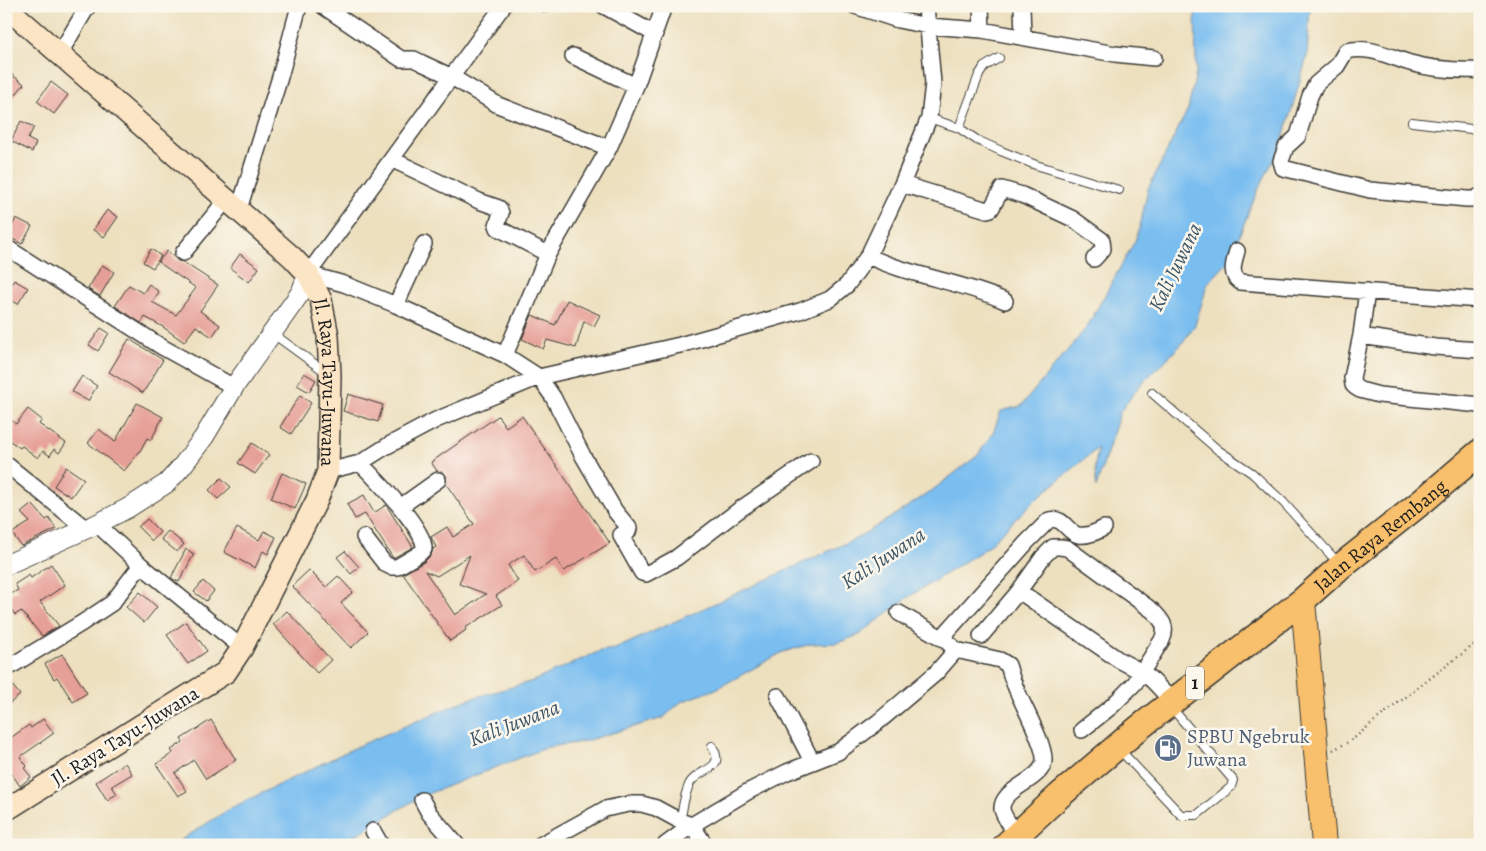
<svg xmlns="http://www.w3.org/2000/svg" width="1486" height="851" viewBox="0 0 1486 851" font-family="Alegreya,serif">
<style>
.water{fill:#7abef0;stroke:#4b6d86}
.building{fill:#e69f96;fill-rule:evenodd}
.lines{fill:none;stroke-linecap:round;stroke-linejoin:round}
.service-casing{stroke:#3b3934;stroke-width:10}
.minor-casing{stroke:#3b3934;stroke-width:18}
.tertiary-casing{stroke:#3b3934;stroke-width:21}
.secondary-casing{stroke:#3b3934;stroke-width:24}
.primary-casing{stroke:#3b3934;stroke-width:26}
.trunk-casing{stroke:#3b3934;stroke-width:28}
.path{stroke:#3b3934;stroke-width:2.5;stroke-dasharray:1 4;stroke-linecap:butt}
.service{stroke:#fff;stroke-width:8}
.minor{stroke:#fff;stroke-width:15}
.tertiary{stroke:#fff;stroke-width:19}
.secondary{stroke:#fce5c4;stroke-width:21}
.primary{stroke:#f8bf6c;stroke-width:24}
.trunk{stroke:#f8bf6c;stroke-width:25}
.labels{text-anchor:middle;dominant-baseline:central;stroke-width:5;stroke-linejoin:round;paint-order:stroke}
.shield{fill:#fbf7ec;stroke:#5f5e5a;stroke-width:1}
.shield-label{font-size:19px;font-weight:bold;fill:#1c1c1c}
.street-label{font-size:20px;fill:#1c1c1c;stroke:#fbf7ec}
.service-label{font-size:20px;fill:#4e5e75;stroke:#fbf7ec;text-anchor:start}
.water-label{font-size:21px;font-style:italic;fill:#3d5566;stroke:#fbf7ec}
</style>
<rect width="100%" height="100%" fill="#fbf7ec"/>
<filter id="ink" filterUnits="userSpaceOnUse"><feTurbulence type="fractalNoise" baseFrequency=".02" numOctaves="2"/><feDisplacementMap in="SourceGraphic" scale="10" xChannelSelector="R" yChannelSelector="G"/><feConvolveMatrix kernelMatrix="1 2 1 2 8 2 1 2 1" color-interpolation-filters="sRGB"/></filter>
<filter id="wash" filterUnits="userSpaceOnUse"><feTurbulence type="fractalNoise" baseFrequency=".0096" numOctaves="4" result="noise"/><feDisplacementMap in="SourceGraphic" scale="20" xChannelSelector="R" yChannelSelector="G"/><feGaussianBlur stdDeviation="1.12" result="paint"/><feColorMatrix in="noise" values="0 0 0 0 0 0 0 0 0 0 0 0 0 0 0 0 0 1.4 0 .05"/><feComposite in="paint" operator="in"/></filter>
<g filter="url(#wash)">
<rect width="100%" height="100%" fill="#ede0bf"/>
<!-- water -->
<path class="water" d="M1195,6H1310L1307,57L1281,146L1257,192L1229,261L1208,283L1195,325L1180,346L1140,385L1120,412L1096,488L1095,466L1098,448L1036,499L985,549L907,598L859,635L837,643L811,644L783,652L716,689L681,702L663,718L582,742L548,747L420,797L339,845H173L231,808L356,747L466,700L533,681L600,651L615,649L857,538L890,518L930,492L977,456L993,433L1001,411L1021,406L1087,327L1135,241L1141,222L1148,189L1188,109L1196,74Z"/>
<g id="blocks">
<!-- building -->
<path class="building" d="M6,70L24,84L6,107Z
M51,82L68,95L54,114L37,101Z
M21,121L34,127L28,139L36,143L32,152L11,141Z
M107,210L118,217L104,237L93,230Z
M16,218L32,226L22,244L7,236Z
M151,249L161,256L153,268L143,262Z
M167,251L178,261L183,262L218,285L200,311L220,325L212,337L196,326L184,342L163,327L145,317L141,323L115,306L129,285L143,293L149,284L159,292L152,302L176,315L196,288L158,262Z
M240,254L259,268L249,282L230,268Z
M102,265L114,272L100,296L88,289Z
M14,280L28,288L18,304L6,297V293Z
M567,300L600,315L594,326L584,321L576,348L547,340L543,349L522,339L532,315L555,325Z
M101,328L109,333L98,351L89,345Z
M129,339L163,360L143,393L109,372Z
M304,373L316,380L309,392L297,385Z
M82,376L97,386L88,401L72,392Z
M348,394L383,405L378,422L343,411Z
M300,395L311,403L291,434L280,427Z
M137,403L163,417L151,440L147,438L140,451L124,471L88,443L99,429L115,442Z
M28,409L42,420L39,424L66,443L59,453L54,449L50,456L43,451L38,458L22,446L20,448L6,438V416L16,424Z
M498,416L506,427L522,416L610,543L564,571L556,559L535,572L524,555L508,565L518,581L496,596L502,605L465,628L466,630L450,641L403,574L424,562L431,555L433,549L436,547L431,537L447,527L453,537L474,524L446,484V475L442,472L437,471L431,462ZM470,555L459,584L486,594L455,615L425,571L437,576Z
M252,443L269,455L255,474L238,463Z
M66,467L84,479L71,497L54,486Z
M282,473L306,484L295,509L271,498Z
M221,478L231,487L218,499L209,490Z
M364,495L374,513L386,505L413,547L393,558L365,514L355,519L347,504Z
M32,504L46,520L49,518L56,529L21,546L12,533L30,522L21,513Z
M147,519L160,532L152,541L138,527Z
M237,528L259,540L264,531L276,537L268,554L263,551L255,568L224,552Z
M168,531L184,544L177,552L161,539Z
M186,549L194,554L179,582L171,578Z
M345,551L359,567L351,574L337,557Z
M51,564L65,585L40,602L59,626L42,636L21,611L15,615L6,601V597L18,590L15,584L29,575L31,578Z
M309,570L326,587L338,576L353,592L341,603L368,632L351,648L292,586Z
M203,581L214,591L206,601L194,592Z
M140,592L157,607L144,623L126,607Z
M287,611L331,660L317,673L273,624Z
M186,622L207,651L188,664L167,635Z
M62,654L87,693L73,702L57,677L54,679L45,664Z
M12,685L20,695L6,706V689Z
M43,719L54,733L20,757L27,766L24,768L31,777L20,786L6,765V741L29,725L31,728Z
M211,720L236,760L206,779L194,760L175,773L187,791L178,796L156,764L173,753L171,750L183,742L181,739Z
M125,763L132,774L112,786L117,794L107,800L96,782Z"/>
</g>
</g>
<g filter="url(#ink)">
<use href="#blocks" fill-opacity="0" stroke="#3b3934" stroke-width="1"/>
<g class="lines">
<!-- service casing -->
<g class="service-casing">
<path id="service" d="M543,6L546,8
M929,118L959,128L977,140L1001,151L1036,165L1119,190
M1412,122L1480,130
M959,128L979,75L984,67L999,58
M272,333L327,373
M1152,393L1218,450L1252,473L1283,502L1339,564
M1119,749L1181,815H1197L1231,787L1233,780L1171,707
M680,821C683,809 684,794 690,783C700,767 727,771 712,746"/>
</g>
<!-- minor casing -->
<g class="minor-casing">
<path id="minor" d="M323,6L401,59H414L422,63L452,77L498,105L609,148
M503,6L308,274L344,284L396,305L505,355L539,377L553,397L583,456L615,511L629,528L628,532L621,535V536L642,573L646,574L676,558L739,510L811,461
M604,6L655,34
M855,6L898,20L928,26L982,30L1115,54L1154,58
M981,6L982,30
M1022,6L1023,37
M60,53L88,6
M1480,70C1458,71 1432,69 1410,63C1390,57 1368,45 1346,51L1337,66L1316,84L1310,96L1298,136L1286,147L1281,161L1283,168L1370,190L1467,199H1474L1480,196
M636,86L664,6
M393,160L479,201L499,208L501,213L497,225L498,228L548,254
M902,184L987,210L991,209L1002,189L1022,195L1073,219L1102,240L1103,249L1094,259
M239,209L280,77L299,6
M6,247L162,347L234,387
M1237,251C1234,262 1229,274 1240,282L1480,300
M183,253L227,199
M868,256C912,277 961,281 1005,301
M1367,291L1361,335L1352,378L1353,385L1355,387L1360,390L1379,395L1480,405
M396,305L424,244
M1361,336L1435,347L1480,350
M505,355L548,254L609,148L636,86L573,56
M360,463C374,477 426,530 424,549L419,554L397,567H391L385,564L364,537
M6,464L85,528
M328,471L360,463L387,446L436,420L539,377L680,345L800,311L830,299L847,285L868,256L902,184L929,118L933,83L926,6
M400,507L438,480
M97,524L141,565L242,648
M1019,591L1119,660L1142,672L1153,681L1172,701
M899,613L945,640
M981,636L1019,591L1043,557L1053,547H1060L1067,548L1153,611C1162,620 1168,627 1162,640L1135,683L1112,706L1082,730
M956,650L1000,660L1008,665C1010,671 1011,677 1014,683C1020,701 1046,745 1044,761C1042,781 1001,788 1002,809C1003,817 1013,829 1017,836
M6,669L82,623L112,603L141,565
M778,696L812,761
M422,800L429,813L457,845
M373,831L381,845
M540,845L605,809L629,804H642L656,808L680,821L692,825L705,845
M665,845L692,825L749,791L787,772L838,752L878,722L936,673L956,650L945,640L946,633L1027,542L1049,520C1072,515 1064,550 1104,528"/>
</g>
<!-- tertiary casing -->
<g class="tertiary-casing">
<path id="tertiary" d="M6,565L97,524L128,508L167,483L183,465L204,437L234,387L301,292L308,274"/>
</g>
<!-- secondary casing -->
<g class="secondary-casing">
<g id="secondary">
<path id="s1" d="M6,7L292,257L308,274L321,300L328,336L330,375L328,471L317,500L242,648L226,672L6,810"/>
</g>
</g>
<!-- primary casing -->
<g class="primary-casing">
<path id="primary" d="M1303,600L1324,845"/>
</g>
<!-- trunk casing -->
<g class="trunk-casing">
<g id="trunk">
<path id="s2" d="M1006,845L1059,796L1140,727L1303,600L1341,566L1424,500L1480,452"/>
</g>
</g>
<!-- path -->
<path class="path" d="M1333,750L1352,740L1372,723L1480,640"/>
<!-- service -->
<use href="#service" class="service"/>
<!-- minor -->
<use href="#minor" class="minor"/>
<!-- tertiary -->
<use href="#tertiary" class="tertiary"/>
<!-- secondary -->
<use href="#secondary" class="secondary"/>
<!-- primary -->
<use href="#primary" class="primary"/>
<!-- trunk -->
<use href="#trunk" class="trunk"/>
</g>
</g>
<!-- icons -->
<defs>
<g id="fuel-disc" transform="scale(1.4375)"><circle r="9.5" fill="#5c6f8a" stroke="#fbf7ec"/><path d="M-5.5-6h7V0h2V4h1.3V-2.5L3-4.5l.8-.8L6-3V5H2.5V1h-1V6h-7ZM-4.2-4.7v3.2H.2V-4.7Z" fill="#fff"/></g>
</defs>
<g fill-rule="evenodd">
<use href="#fuel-disc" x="1168" y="748"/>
</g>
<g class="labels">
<!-- shield labels -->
<rect class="shield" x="1186" y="666.5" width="18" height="33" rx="4"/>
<g class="shield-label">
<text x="1195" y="683">1</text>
</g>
<!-- street labels -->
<g class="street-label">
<text stroke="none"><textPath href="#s1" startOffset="515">Jl. Raya Tayu-Juwana</textPath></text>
<text stroke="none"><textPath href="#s2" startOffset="486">Jalan Raya Rembang</textPath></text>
<text transform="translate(125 736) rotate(-32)">Jl. Raya Tayu-Juwana</text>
</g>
<!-- service labels -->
<g class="service-label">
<text x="1187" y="736">SPBU Ngebruk<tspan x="1187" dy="23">Juwana</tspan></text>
</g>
<!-- water labels -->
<g class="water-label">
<text transform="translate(1175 267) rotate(-64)">Kali Juwana</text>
<text transform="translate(883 558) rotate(-33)">Kali Juwana</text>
<text transform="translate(514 723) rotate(-21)">Kali Juwana</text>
</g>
</g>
<!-- margin -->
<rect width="1486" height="851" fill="none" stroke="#fbf7ec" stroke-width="25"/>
</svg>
